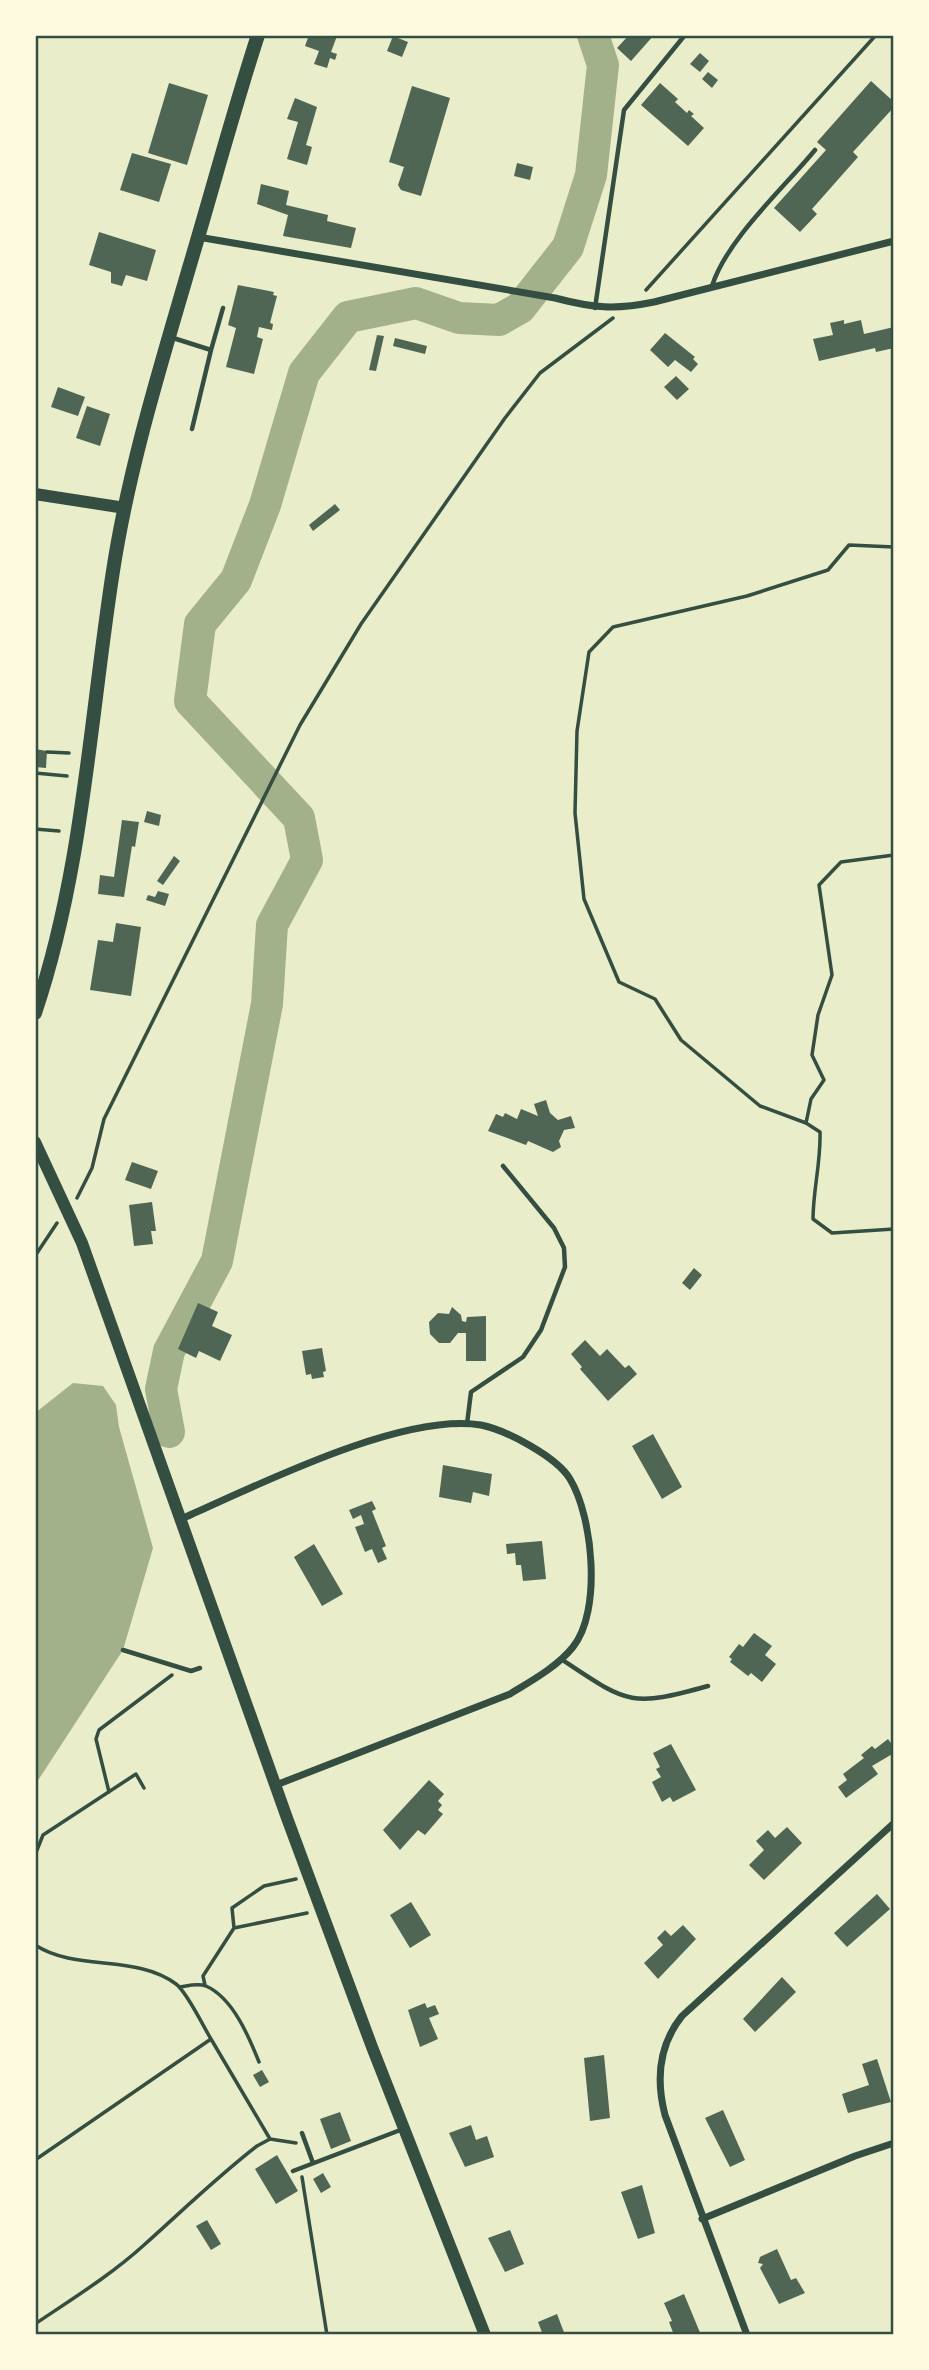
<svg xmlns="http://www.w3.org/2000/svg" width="929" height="2370" viewBox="0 0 929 2370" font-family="Poppins,sans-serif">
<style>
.water{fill:#a3b18a}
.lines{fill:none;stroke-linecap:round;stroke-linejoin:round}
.river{stroke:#a3b18a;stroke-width:32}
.building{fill:#4f6655}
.path{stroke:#344e41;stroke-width:3.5}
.service{stroke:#344e41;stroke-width:4.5}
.minor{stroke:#344e41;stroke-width:7}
.tertiary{stroke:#344e41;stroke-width:12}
.secondary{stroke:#344e41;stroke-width:14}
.neatline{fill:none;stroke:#344e41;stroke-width:2.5}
</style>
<rect width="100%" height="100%" fill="#e9edc9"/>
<!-- water -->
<path class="water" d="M73,1383L103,1386L116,1405L119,1427L153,1548L123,1650L35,1785V1413Z"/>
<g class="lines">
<!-- river -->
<path class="river" d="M169,1432L161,1389L169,1351L217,1261L267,1004L272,925L307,860L299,818L190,701L200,624L236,580L265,505L304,373L348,317L416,303L459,318L499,320L520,308L568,247L591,175L603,65L593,35"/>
</g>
<!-- building -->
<path class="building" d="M309,35L337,36L331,52L337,54L335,60L330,58L327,68L314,64L319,51L305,46Z
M629,35H654L631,61L617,48Z
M393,36L408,42L402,57L387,51Z
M700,53L709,61L700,72L690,64Z
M708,72L718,80L712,88L702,79Z
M871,81L894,102V107L853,152L858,157L812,209L817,214L800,232L774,208L826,150L817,142Z
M169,83L208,95L187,165L148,153Z
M660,83L678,99L675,102L687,113L689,110L694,114L691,116L704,128L688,146L641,105Z
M412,86L450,98L421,196L401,190L398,185L404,167L389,162Z
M295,98L317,107L306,145L312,147L307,165L287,159L298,122L287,119Z
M132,153L171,164L159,202L120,190Z
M517,163L533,167L530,180L514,176Z
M261,184L289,191L286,205L328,215L327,221L356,228L351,248L283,236L288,215L257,204Z
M99,232L156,250L147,281L126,275L122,286L111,283V272L89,265Z
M238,285L274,292L273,295L277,296L270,323L273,324L272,330L259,327L257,337L263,339L254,374L226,367L236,328L228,325Z
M844,320V324L861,320L864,334L894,327V348L876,352L875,348L819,361L813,339L833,335L830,323Z
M665,333L695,357L693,359L698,364L691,372L675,360L668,367L650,350Z
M377,335L384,336L376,371L369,370Z
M395,338L427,346L425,354L393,346Z
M676,376L689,389L677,400L664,387Z
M58,387L85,397L78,416L51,407Z
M87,406L110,414L100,446L76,438Z
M335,504L340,510L313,531L309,525Z
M35,749L47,751L46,768L35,767Z
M147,811L161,815L159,826L144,822Z
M122,820L139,822L135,847L132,846L124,897L98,894L100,875L114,877Z
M174,856L180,861L163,885L157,881Z
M158,891L169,894L165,906L146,900L148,895L155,897Z
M116,923L141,927L131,996L90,990L98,940L113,942Z
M546,1100L550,1113L558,1120L571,1116L575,1128L564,1130L559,1141L561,1147L553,1152L528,1141L526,1145L488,1131L496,1114L503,1117L505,1113L517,1119L521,1109L538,1116L534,1104Z
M132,1162L158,1171L151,1189L125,1180Z
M152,1202L156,1231H151L153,1244L134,1246L129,1205Z
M694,1268L702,1275L690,1290L682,1283Z
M198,1303L218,1312L212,1326L232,1335L220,1361L199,1351L196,1358L178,1349Z
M452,1307L461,1315L462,1321L466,1322L467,1317L486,1316V1361H466V1333H458L450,1343H439L430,1334L429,1322L438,1313L449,1314Z
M585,1340L600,1356L607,1349L625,1368L629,1365L637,1374L608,1401L580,1369L582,1367L571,1354Z
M322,1348L326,1371L323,1372L324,1377L312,1379L311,1374L306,1375L302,1351Z
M653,1434L682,1487L662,1499L632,1446Z
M443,1465L492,1474L489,1496L473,1492L471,1503L439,1497Z
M372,1501L376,1509L372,1511L386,1546L382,1548L387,1559L378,1563L372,1549L365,1552L355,1527L364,1524L361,1515L353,1519L349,1510Z
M542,1541L546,1579L523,1581L521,1565H516L515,1553L507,1554L506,1544Z
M314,1544L343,1594L322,1606L294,1557Z
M754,1633L772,1646L765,1655L776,1664L762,1682L751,1673L748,1676L730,1662L732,1659L729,1657L739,1644L743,1647Z
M888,1739L894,1747V1753L872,1766L878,1774L846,1798L838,1787L847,1780L843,1774L864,1758L861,1755L872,1746L875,1749Z
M671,1744L696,1790L673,1802L670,1797L662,1802L652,1782L661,1777L656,1769L660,1767L653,1753Z
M429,1780L444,1794L438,1801L442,1805L438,1810L443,1814L425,1835L418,1830L400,1850L383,1830Z
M787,1827L802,1843L764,1880L749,1865L764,1850L756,1841L768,1830L775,1838Z
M877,1894L890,1909L847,1947L834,1933Z
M411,1902L431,1935L410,1948L390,1915Z
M683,1925L696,1939L658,1979L644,1963L663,1945L657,1938L665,1930L671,1936Z
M782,1977L796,1992L755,2032L743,2019Z
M425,2003L427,2008L435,2005L439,2014L429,2018L438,2039L420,2047L408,2010Z
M604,2055L610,2118L590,2121L584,2058Z
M877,2059L891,2102L848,2113L842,2094L869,2085L862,2064Z
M262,2070L269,2082L260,2087L253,2075Z
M723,2110L745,2160L730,2167L705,2118Z
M340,2112L351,2141L331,2149L320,2119Z
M471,2125L476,2140L487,2136L494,2157L465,2167L449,2133Z
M277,2155L298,2191L276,2204L255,2169Z
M323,2173L331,2187L321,2193L313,2179Z
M642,2185L655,2233L638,2239L621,2192Z
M207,2220L221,2244L211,2250L196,2226Z
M510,2230L524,2264L505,2272L488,2238Z
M777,2249L791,2280L796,2278L805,2293L779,2304L760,2268L763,2264L758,2263L760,2257Z
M684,2294L701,2335H674L669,2322L672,2321L664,2303Z
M557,2314L565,2335H543L538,2322Z"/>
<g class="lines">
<!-- path -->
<path class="path" d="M646,290L876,35
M894,547L849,545L828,570L747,596L613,627L589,652L577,731L575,813L584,899L619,982L655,999L681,1040L760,1106L806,1123L820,1132C821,1162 813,1190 813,1219L832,1233L894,1229
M47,752L69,753
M35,773L67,776
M35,829L59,831
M806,1123L811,1099L824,1080L812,1055L818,1015L832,975L819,885L841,862L894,855
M77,1198L92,1168L104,1119L300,725L361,624L505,418L540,373L613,318
M35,1256L57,1223
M109,1792L96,1739L99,1730L172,1675
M35,1855L43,1835L136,1774L144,1788
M234,1928L232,1908L264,1886L296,1879
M35,1945C77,1972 136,1954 176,1984C187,1992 203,2026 211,2039
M205,1985L203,1976L234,1928L307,1913
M179,1987C187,1986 198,1983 206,1986C233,1998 249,2037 259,2062
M35,2160L211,2039L270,2139
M302,2177L327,2335
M35,2324C72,2299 111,2275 144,2245C181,2212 217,2177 257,2146L270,2139L296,2143"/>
<!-- service -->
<path class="service" d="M712,286C727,239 783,189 815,150
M595,308L624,110L685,35
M170,337L211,350L192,429
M211,350L223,308
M467,1424L471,1392L523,1357L541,1330L565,1267L564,1248L554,1228L503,1166
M123,1650L191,1671L200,1668
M561,1659C627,1703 630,1708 708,1686
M302,2133L313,2163
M293,2171L403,2129"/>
<!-- minor -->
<path class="minor" d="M198,237L555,298C593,308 615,310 654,302L894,241
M181,1519C256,1486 402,1412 481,1425C506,1430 557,1457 570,1479C593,1517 602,1611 573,1647C557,1667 531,1681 510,1694L276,1785
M702,2219L855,2156L894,2143
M747,2335L665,2115C656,2080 658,2046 682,2016L894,1823"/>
<!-- tertiary -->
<path class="tertiary" d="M35,494L125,508
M35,1142L82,1243L287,1818L372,2047L485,2335"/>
<!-- secondary -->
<path class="secondary" d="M35,1013C83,871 90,718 113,571C129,467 160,368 189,268C212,191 233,112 258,35"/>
</g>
<!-- border -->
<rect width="929" height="2370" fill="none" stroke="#fefae0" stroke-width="74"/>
<rect x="37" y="37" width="855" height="2296" class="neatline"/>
</svg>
